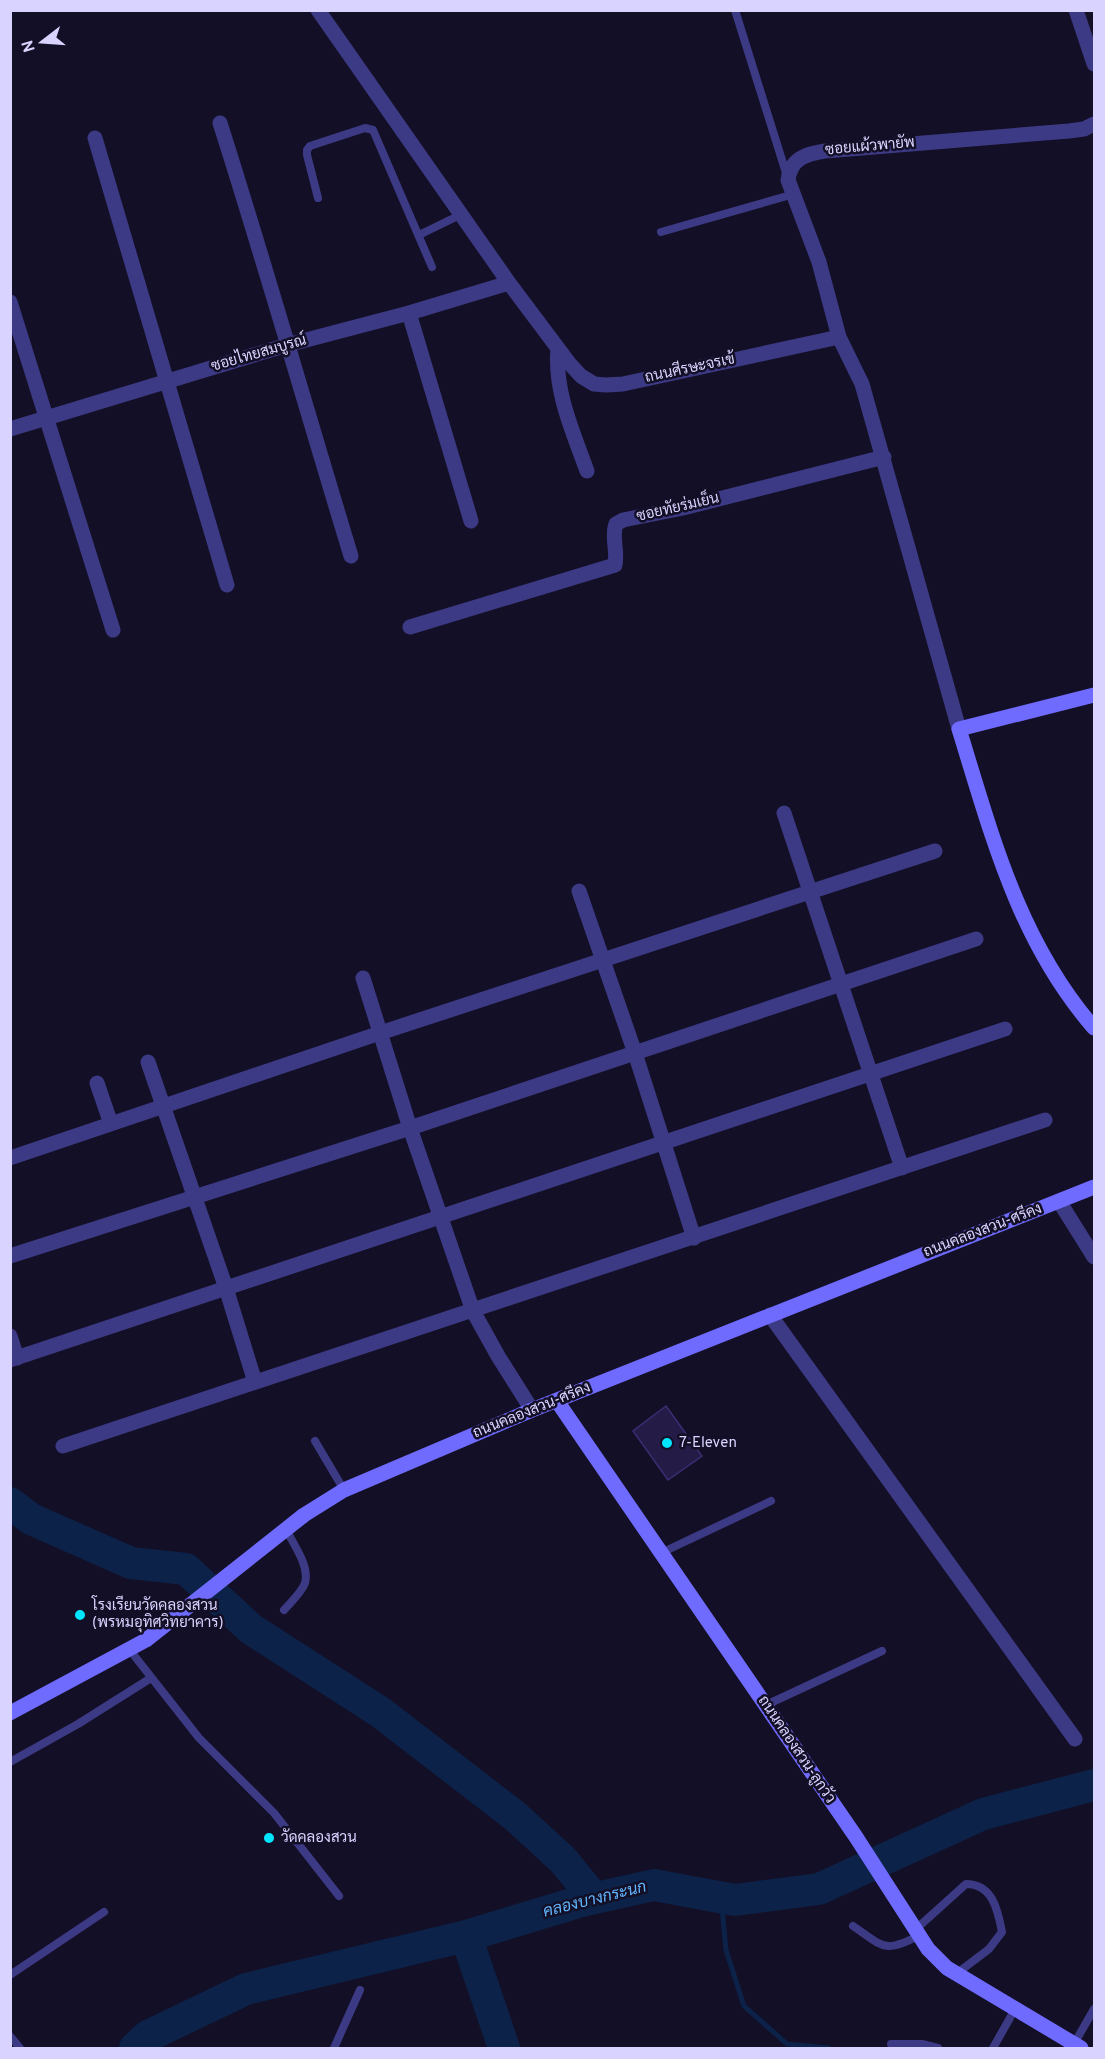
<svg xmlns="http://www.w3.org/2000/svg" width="1105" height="2059" viewBox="0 0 1105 2059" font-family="Overpass,Sarabun,sans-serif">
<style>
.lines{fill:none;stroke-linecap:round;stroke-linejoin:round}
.stream{stroke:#0c2248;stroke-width:5}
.river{stroke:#0c2248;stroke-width:32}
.building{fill:#241b47;stroke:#3b2d73;stroke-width:1.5}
.lane{stroke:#3d3a85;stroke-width:8}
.street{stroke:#3d3a85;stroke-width:15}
.secondary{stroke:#6f6bff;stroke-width:15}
.poi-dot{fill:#00e5ff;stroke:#130f26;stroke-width:2}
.labels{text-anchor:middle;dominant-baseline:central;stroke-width:5;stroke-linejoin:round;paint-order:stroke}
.street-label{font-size:15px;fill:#d9d4ff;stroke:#130f26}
.poi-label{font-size:15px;fill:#d9d4ff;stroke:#130f26;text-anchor:start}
.water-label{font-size:16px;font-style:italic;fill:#62b6ff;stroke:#130f26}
</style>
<rect width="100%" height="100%" fill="#130f26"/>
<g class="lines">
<!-- stream -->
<path class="stream" d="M721,1897L726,1950L744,2006L787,2044L829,2048"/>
<!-- river -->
<path class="river" d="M10,1503L31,1519L131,1563L186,1569L251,1629L380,1712L515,1816L563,1860L594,1898
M466,1936L504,2048
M135,2048L148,2036L246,1989L466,1936L582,1901L654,1885L735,1900L819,1889L983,1814L1094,1785"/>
</g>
<!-- building -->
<path class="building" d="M666,1406L702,1456L668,1480L633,1431Z"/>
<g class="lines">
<!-- lane -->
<path class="lane" d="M735,10L787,176
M318,198L307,155V150L310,146L365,128L373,130L432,267
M661,232L794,194
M419,235L462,214
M315,1441L344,1490
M661,1553L771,1501
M284,1610C291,1602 302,1592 305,1583C310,1566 293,1544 286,1529
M129,1649L199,1738L274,1813L339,1896
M766,1705L882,1651
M10,1762L78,1724L151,1678
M853,1926C884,1947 884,1954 920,1935
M916,1929L966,1884C993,1884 998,1911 1002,1932L989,1949L956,1974
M10,1975L104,1912
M10,2036L20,2048
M891,2044H922L938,2048
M1074,2044L1094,2009
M334,2048L360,1990
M993,2048L1015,2009"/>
<!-- street -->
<path class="street" d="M318,10L509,283L569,363L581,376L594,384L606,385L623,384L839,337L862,384L959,729
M1076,10L1094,64
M220,123C266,267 307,412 351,556
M95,138L227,585
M10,302L113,630
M409,313L471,521
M839,337L819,262L788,180C791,158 806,154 825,151L1069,131L1084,129L1094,124
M558,349C554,391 573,432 587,471
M10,429L287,345L409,313L509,283
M410,627L615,565C618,550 611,537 616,524L623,520L683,508L884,457
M784,813L902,1168
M579,891L635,1053L694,1238
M363,978L410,1128L473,1311L498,1356L532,1410
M148,1062L226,1288L255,1382
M97,1083L111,1124
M10,1158L380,1033L935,851
M1059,1201L1094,1257
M10,1256L410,1128L976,939
M770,1315L1075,1739
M10,1336L17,1358
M10,1360L1005,1029
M63,1446L1045,1120"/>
<!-- secondary -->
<path class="secondary" d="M1094,695L959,729C992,836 1019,942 1094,1028
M557,1401L856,1837L928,1949L947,1968L1081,2048
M10,1713L146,1640L304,1515L344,1490L532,1410L1094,1187"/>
</g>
<!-- markers -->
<g class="poi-dot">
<circle cx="667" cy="1443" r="6"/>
<circle cx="80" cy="1615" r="6"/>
<circle cx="269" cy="1838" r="6"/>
</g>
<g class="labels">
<!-- street labels -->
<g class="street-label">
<text transform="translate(870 147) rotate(-5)">ซอยแผ้วพายัพ</text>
<text transform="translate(259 354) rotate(-16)">ซอยไทยสมบูรณ์</text>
<text transform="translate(690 369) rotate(-12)">ถนนศีรษะจรเข้</text>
<text transform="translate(678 508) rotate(-13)">ซอยทัยร่มเย็น</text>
<text transform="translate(983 1231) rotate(-21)">ถนนคลองสวน-ศรีคง</text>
<text transform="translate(532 1411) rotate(-22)">ถนนคลองสวน-ศรีคง</text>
<text transform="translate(796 1750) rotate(56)">ถนนคลองสวน-ลูกวัว</text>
</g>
<!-- poi labels -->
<g class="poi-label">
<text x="679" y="1443">7-Eleven</text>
<text x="92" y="1606">โรงเรียนวัดคลองสวน<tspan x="92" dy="17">(พรหมอุทิศวิทยาคาร)</tspan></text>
<text x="281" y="1838">วัดคลองสวน</text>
</g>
<!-- water labels -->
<g class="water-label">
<text transform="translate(595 1900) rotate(-14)">คลองบางกระนก</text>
</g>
</g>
<!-- border -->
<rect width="1105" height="2059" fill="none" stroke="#d9d4ff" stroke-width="24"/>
<!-- north arrow -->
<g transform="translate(42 42) rotate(253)" stroke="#130f26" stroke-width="4.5" paint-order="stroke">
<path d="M0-4.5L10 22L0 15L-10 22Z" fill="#d9d4ff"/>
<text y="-9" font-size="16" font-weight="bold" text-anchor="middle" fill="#d9d4ff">N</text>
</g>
</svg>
